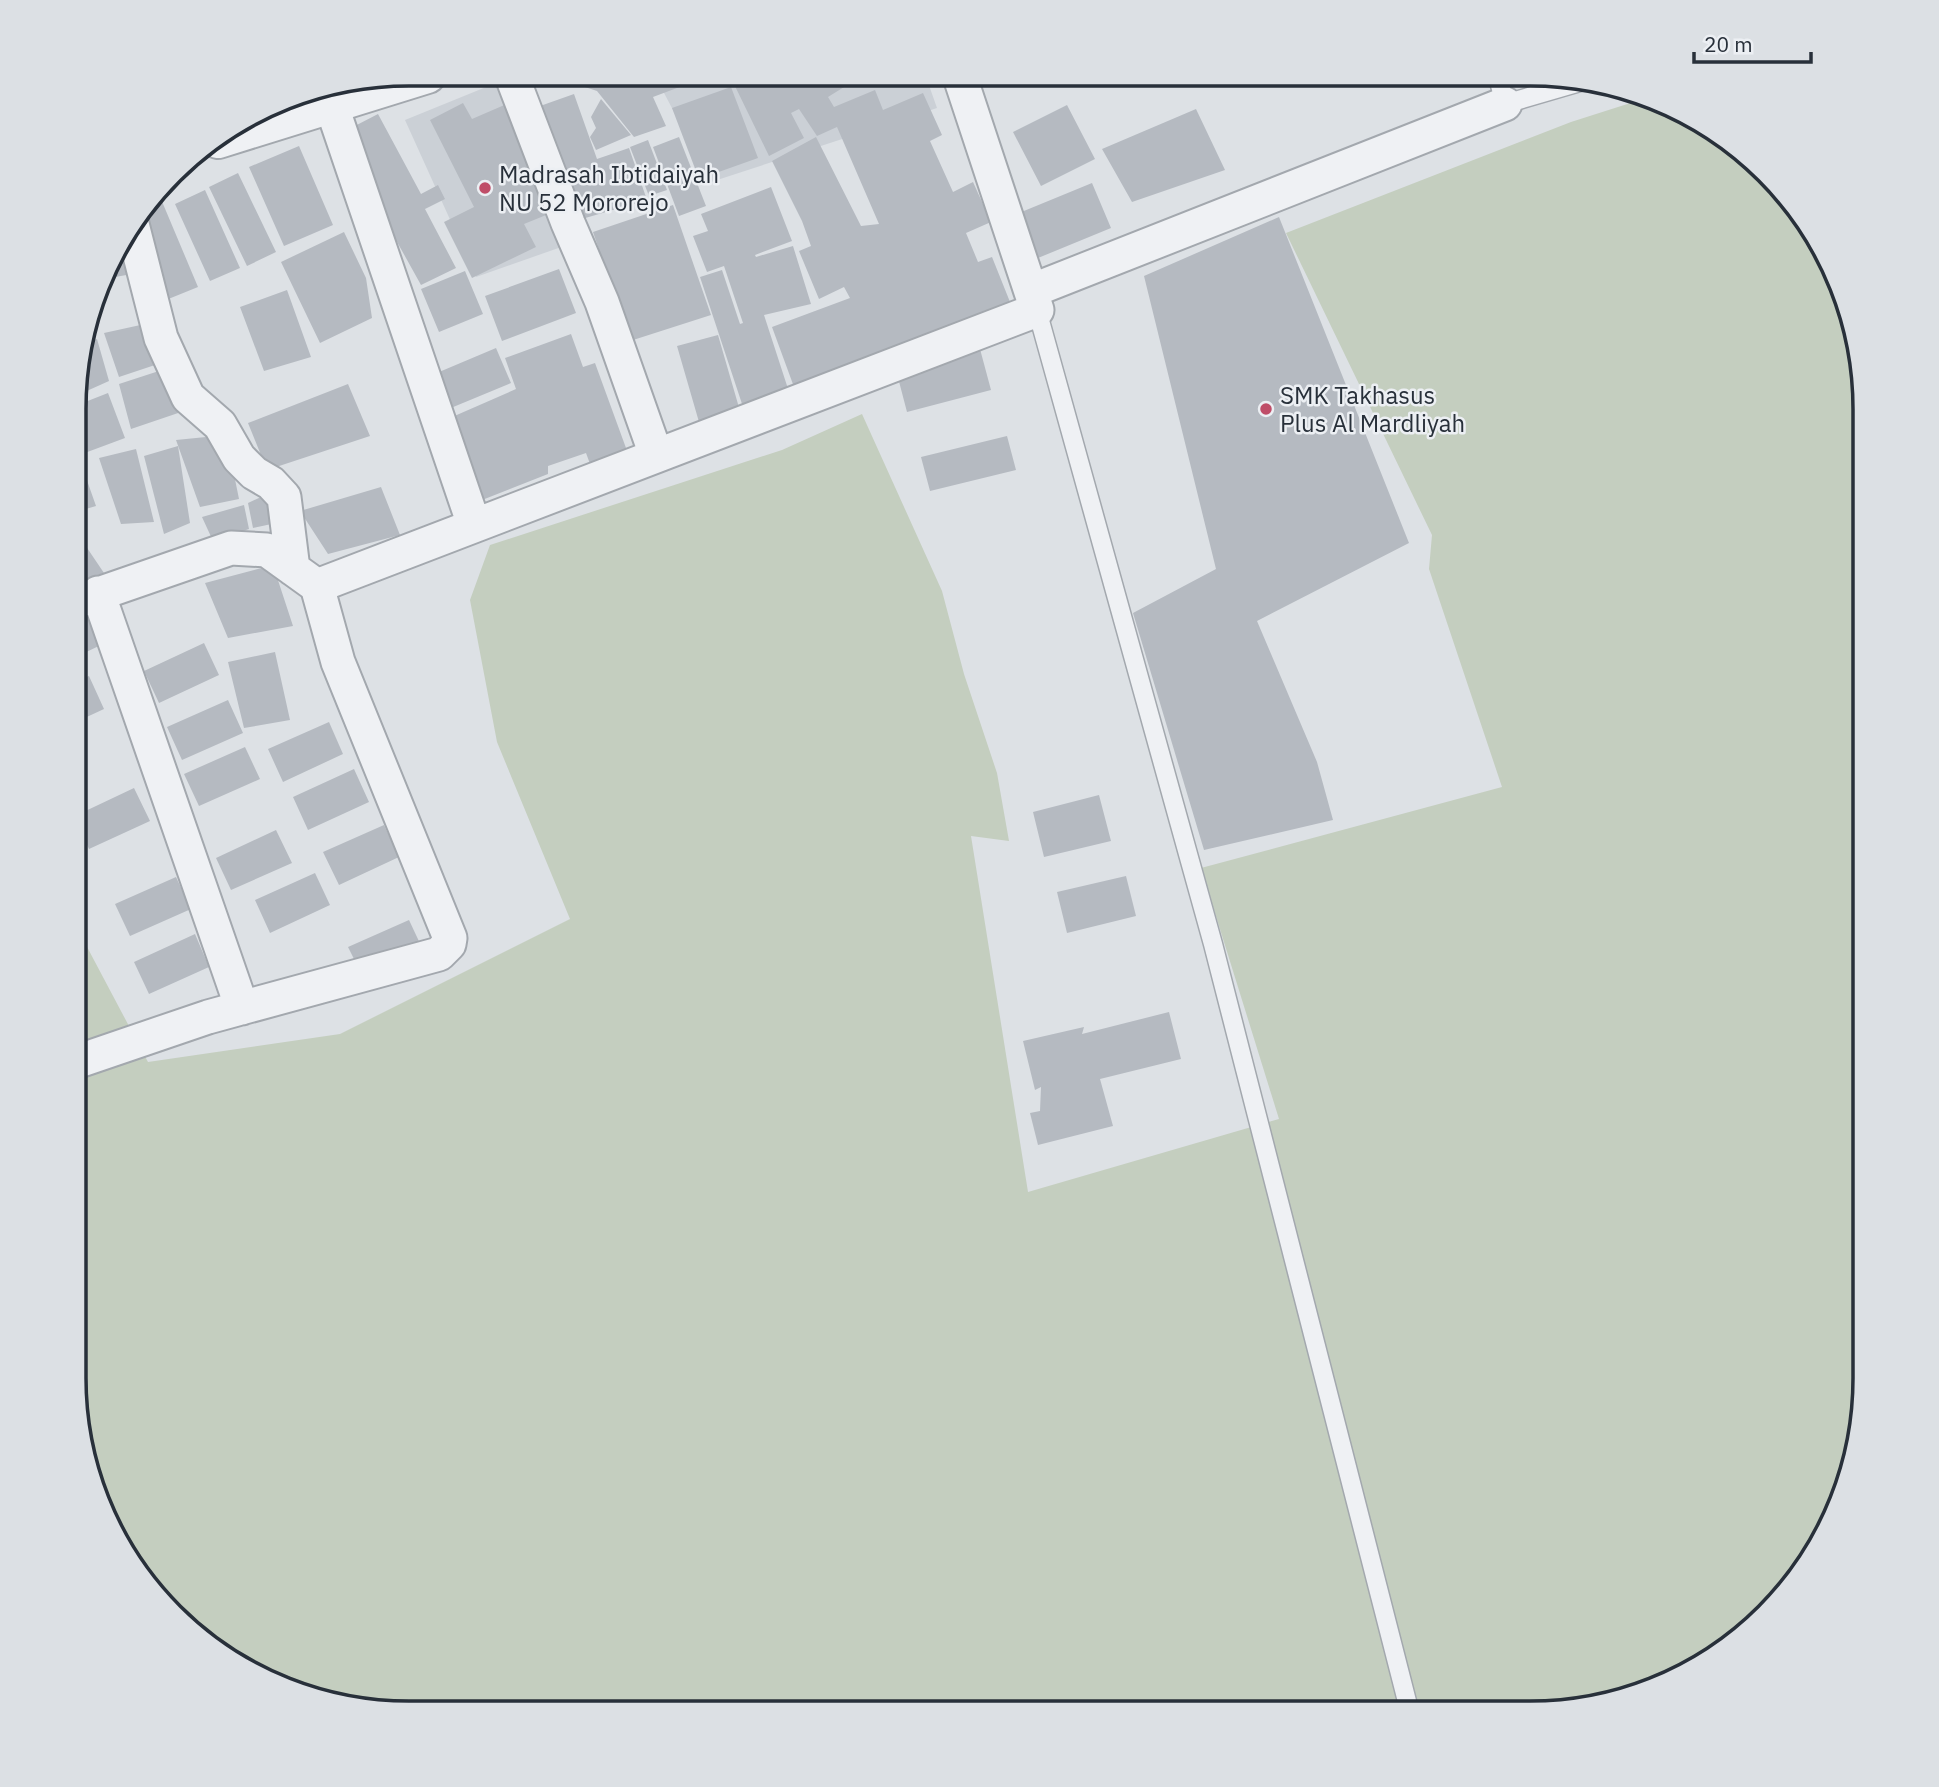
<svg xmlns="http://www.w3.org/2000/svg" width="1939" height="1787" viewBox="0 0 1939 1787" font-family="'IBM Plex Sans',sans-serif">
<style>
.built{fill:#cbd0d6}
.green{fill:#c4cebf}
.building{fill:#b5bac1}
.lines{fill:none;stroke-linecap:round;stroke-linejoin:round}
.service-casing{stroke:#a3a8ae;stroke-width:21}
.minor-casing{stroke:#a3a8ae;stroke-width:37}
.tertiary-casing{stroke:#a3a8ae;stroke-width:42}
.service{stroke:#eff1f4;stroke-width:18}
.minor{stroke:#eff1f4;stroke-width:33}
.tertiary{stroke:#eff1f4;stroke-width:38}
.poi-dot{fill:#bf4d68;stroke:#eceff3;stroke-width:2.5}
.labels{text-anchor:middle;dominant-baseline:central;stroke-width:5;stroke-linejoin:round;paint-order:stroke}
.poi-label{font-size:24px;fill:#28303a;stroke:#eceff3;text-anchor:start}
.rim{fill:none;stroke:#28303a;stroke-width:3.5}
</style>
<rect width="100%" height="100%" fill="#dde1e5"/>
<!-- built -->
<path class="built" d="M654,74H925L937,108L711,182Z
M496,83L567,245L476,277L405,120Z"/>
<!-- green -->
<path class="green" d="M1643,99L1679,108L1783,188L1840,280L1865,387V1379L1831,1526L1751,1631L1658,1688L1552,1713H408L261,1679L156,1599L99,1506L74,1400L77,928L148,1062L340,1034L570,919L497,742L470,600L490,545L782,450L862,414L942,591L964,674L997,773L1009,841L971,836L1028,1192L1279,1119L1201,868L1502,787L1429,569L1432,535L1286,233L1571,122Z"/>
<!-- building -->
<path class="building" d="M576,74H714L653,97L666,126L634,137L597,91L582,86Z
M752,74H865L828,97L834,107L875,90L883,110L923,93L942,135L930,141L953,192L973,182L991,222L966,233L978,262L992,257L1010,302L794,387L772,327L850,298L844,287L819,299L799,251L811,246L802,221L772,161L816,137L861,226L879,224L837,127L817,136L799,109L791,113L804,138L769,156L733,82Z
M731,87L758,158L699,179L672,108Z
M574,94L597,159L629,148L647,200L575,221L526,111Z
M601,99L631,135L596,150L590,137L596,128L591,117Z
M463,103L472,119L509,103L556,211L524,224L536,247L472,278L444,222L474,207L430,120Z
M1067,105L1095,159L1041,186L1013,132Z
M1196,109L1225,170L1132,202L1102,149Z
M378,114L421,194L438,185L445,199L425,209L456,268L421,285L371,195L351,128Z
M679,137L706,206L679,216L653,147Z
M648,140L667,190L649,196L630,147Z
M299,146L333,225L284,246L249,167Z
M238,173L276,252L247,266L209,187Z
M1092,183L1111,228L1038,258L1019,213Z
M771,187L792,241L755,255L756,257L793,246L811,304L764,315L791,398L745,413L700,277L722,270L740,324L743,323L724,266L707,272L693,236L708,231L701,214Z
M205,190L240,268L210,281L175,204Z
M158,192L198,287L161,302L129,228Z
M673,205L711,315L630,341L593,232Z
M1279,217L1409,543L1257,621L1317,762L1333,820L1204,850L1133,613L1216,569L1144,276Z
M344,232L366,278L372,318L320,343L281,262Z
M121,238L132,274L104,279L119,241Z
M559,269L576,313L502,341L485,296Z
M465,271L483,314L439,332L421,289Z
M287,290L311,357L264,371L240,307Z
M89,320L94,328L83,334L87,326Z
M145,324L161,363L119,377L104,333Z
M571,334L583,367L595,363L630,459L593,472L586,453L548,466V474L477,502L443,421L516,389L505,358Z
M718,335L740,411L699,422L677,346Z
M97,339L109,381L80,394V345Z
M496,348L511,383L446,410L432,375Z
M980,349L991,390L907,412L896,370Z
M162,370L187,410L131,429L119,384Z
M348,384L370,436L267,470L248,423Z
M108,393L125,438L82,454L79,448L80,404Z
M226,435L239,499L200,507L176,440Z
M1007,436L1016,470L930,491L921,457Z
M178,446L190,523L164,534L144,456Z
M136,449L154,522L121,524L99,458Z
M83,469L96,506L79,511V471Z
M381,487L400,535L328,554L300,511Z
M274,491L281,522L253,528L248,503Z
M244,505L249,529L213,541L202,517Z
M79,536L104,573L79,581Z
M273,565L293,626L228,638L205,583Z
M89,611L105,643L78,656V616Z
M204,643L219,675L159,703L144,671Z
M275,652L290,720L244,728L228,662Z
M89,676L104,709L78,721V681Z
M228,700L243,733L182,760L167,727Z
M329,722L343,754L283,782L268,749Z
M245,747L260,779L199,806L184,774Z
M354,769L369,802L308,830L293,797Z
M134,788L150,821L89,849L77,824V815Z
M1099,795L1111,841L1044,857L1033,812Z
M384,825L399,857L339,885L323,852Z
M276,830L292,863L231,890L216,858Z
M315,873L330,905L270,933L255,900Z
M1126,876L1136,916L1067,933L1057,892Z
M176,877L191,909L130,936L115,904Z
M409,920L424,952L364,979L348,947Z
M195,934L209,967L149,994L134,962Z
M1169,1012L1181,1059L1100,1079L1113,1126L1038,1145L1030,1113L1040,1111L1041,1087L1035,1090L1023,1041L1084,1027L1082,1034Z"/>
<g class="lines">
<!-- service casing -->
<g class="service-casing">
<path id="service" d="M1497,74L1505,104L1580,82
M1037,310L1213,944L1410,1713"/>
</g>
<!-- minor casing -->
<g class="minor-casing">
<path id="minor" d="M511,74L568,223L602,302L656,455
M331,104L474,525
M132,224L161,338L188,397L220,425L239,458L254,473L271,483L284,497L293,569
M1031,291L1505,104
M317,586L1037,310L959,74
M98,593L242,1008
M76,1062L208,1017L439,954L449,944L450,938L338,662L317,586L267,550L231,548L78,601"/>
</g>
<!-- tertiary casing -->
<g class="tertiary-casing">
<path id="tertiary" d="M218,139L427,74"/>
</g>
<!-- service -->
<use href="#service" class="service"/>
<!-- minor -->
<use href="#minor" class="minor"/>
<!-- tertiary -->
<use href="#tertiary" class="tertiary"/>
</g>
<!-- markers -->
<g class="poi-dot">
<circle cx="485" cy="188" r="7"/>
<circle cx="1266" cy="409" r="7"/>
</g>
<g class="labels">
<!-- poi labels -->
<g class="poi-label">
<text x="499" y="174">Madrasah Ibtidaiyah<tspan x="499" dy="28">NU 52 Mororejo</tspan></text>
<text x="1280" y="395">SMK Takhasus<tspan x="1280" dy="28">Plus Al Mardliyah</tspan></text>
</g>
</g>
<!-- crop -->
<path d="M0 0H1939V1787H0ZM409 86H1530A323 323 0 0 1 1853 409V1378A323 323 0 0 1 1530 1701H409A323 323 0 0 1 86 1378V409A323 323 0 0 1 409 86Z" fill="#dce0e4" fill-rule="evenodd"/>
<path class="rim" d="M409 86H1530A323 323 0 0 1 1853 409V1378A323 323 0 0 1 1530 1701H409A323 323 0 0 1 86 1378V409A323 323 0 0 1 409 86Z"/>
<!-- scale -->
<path d="M1694 52v10h117v-10" fill="none" stroke="#28303a" stroke-width="3.5"/>
<text x="1704" y="52" font-size="21" fill="#28303a" stroke="#eceff3" stroke-width="5" paint-order="stroke">20 m</text>
</svg>
